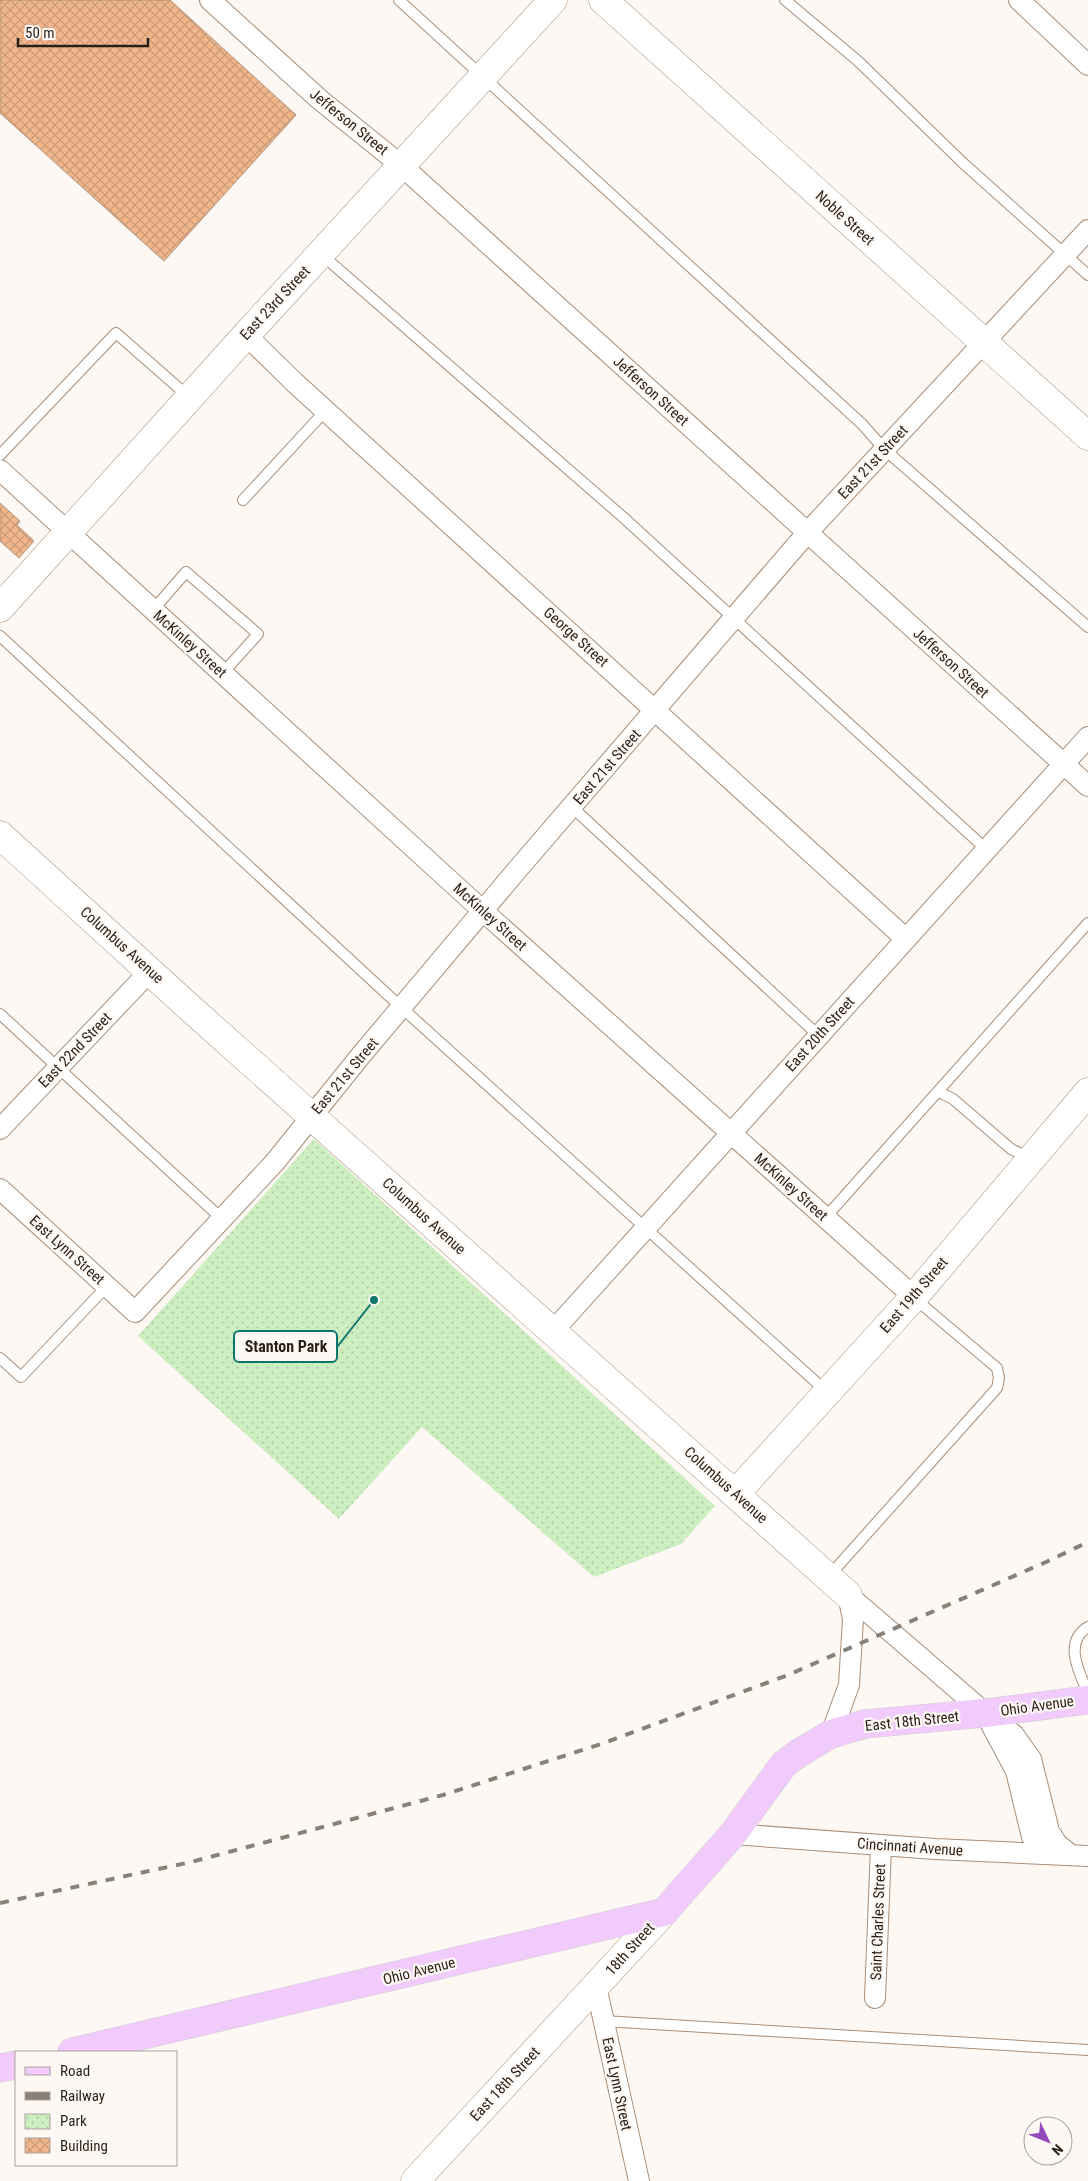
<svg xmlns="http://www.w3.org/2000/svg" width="1088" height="2181" viewBox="0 0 1088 2181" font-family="'Roboto Condensed',sans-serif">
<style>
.park{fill:url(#park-dots)}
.building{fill:url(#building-cross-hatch);stroke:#b0947f}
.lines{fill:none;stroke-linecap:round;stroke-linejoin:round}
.lane-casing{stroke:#a98e79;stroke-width:12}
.street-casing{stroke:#a98e79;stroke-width:22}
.secondary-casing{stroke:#a98e79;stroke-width:29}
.primary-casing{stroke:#d4d2d1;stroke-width:29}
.lane{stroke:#fff;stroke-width:10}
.street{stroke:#fff;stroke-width:20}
.secondary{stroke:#fff;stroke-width:28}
.primary{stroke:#f0cbfb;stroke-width:28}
.rail{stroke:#888079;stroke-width:4;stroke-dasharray:9 9;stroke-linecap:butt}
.labels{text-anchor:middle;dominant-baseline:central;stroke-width:4.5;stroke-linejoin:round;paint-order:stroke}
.street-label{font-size:15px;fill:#2a1f17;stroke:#fef8f4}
.leader{fill:none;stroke:#0f766e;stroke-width:2}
.callout-dot{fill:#0f766e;stroke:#fef8f4;stroke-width:2}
.callout{fill:#fef8f4;stroke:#0f766e;stroke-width:2}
.callout-label{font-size:16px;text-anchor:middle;font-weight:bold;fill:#2a1f17}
</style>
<defs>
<pattern id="park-dots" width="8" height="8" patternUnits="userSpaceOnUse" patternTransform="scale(1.25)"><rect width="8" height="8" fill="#cdeec0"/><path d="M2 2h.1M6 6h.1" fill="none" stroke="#b0cca4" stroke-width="1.8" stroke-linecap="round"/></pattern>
<pattern id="building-cross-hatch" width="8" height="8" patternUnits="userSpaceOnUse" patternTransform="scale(1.25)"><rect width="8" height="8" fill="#efb68b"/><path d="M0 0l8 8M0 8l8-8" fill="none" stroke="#cd9c77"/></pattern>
</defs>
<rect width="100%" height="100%" fill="#fef8f4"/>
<!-- park -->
<path class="park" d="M314,1139L715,1506L681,1544L594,1577L422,1427L339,1519L138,1336Z"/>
<!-- building -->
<path class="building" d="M0,0H170L296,115L164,261L0,113Z
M0,503L20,521L17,525L34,541L19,558L0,541Z"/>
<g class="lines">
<!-- lane casing -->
<g class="lane-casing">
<path id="lane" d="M399,0L862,424L884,449L1088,627
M785,0L858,61L963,163L1088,275
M321,254L624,518L987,850
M0,455L116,333L189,397
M243,500L326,410
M153,610L186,572L258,634L222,674
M0,636L402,1008L827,1392
M572,807L819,1036
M0,1014L222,1219
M939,1092L953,1099L1011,1149L1031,1159
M825,1218L1088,923
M0,1358L21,1377L107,1286
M829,1576L997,1388L999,1378L997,1368L914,1298
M1088,1627C1063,1642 1079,1672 1088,1693
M603,2021L1088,2050"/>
</g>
<!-- street casing -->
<g class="street-casing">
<path id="street" d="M210,0L319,99L402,166L1088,786
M1019,0L1088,65
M246,335L294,382L906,939
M0,470L483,911L914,1297
M0,1129L150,971
M0,1189L135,1312L275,1162L362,1054L517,870L807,533L1088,230
M553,1331L1088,737
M848,1595L985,1713L1016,1771L1032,1837L1046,1854
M991,1717L1014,1735L1031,1759L1049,1831L1057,1844L1071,1855
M831,1734L849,1685L853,1619L848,1595
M733,1834L935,1849L1088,1856
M596,1986L639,2181
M875,1998L881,1846"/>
</g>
<!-- secondary casing -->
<g class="secondary-casing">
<path id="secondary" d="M603,0L1088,436
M0,608L246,335L553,0
M0,835L190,1008L848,1595
M735,1494L914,1297L1088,1092
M415,2181L664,1912"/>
</g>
<!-- primary casing -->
<g class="primary-casing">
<path id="primary" d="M72,2052L664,1912L733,1834L784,1764L799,1753L831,1734L865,1724L985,1713L1088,1700
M0,2068L16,2065"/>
</g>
<!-- lane -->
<use href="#lane" class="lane"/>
<!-- street -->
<use href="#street" class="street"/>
<!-- secondary -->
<use href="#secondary" class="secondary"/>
<!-- primary -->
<use href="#primary" class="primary"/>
<!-- rail -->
<path class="rail" d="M0,1903L191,1862L443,1795L601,1744L788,1675L1046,1562L1088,1542"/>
</g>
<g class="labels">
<!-- street labels -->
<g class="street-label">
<text transform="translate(349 122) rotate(39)">Jefferson Street</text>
<text transform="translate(845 218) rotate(42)">Noble Street</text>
<text transform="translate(275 303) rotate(-47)">East 23rd Street</text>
<text transform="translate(651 391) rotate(42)">Jefferson Street</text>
<text transform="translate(873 462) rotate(-47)">East 21st Street</text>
<text transform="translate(576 637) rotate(42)">George Street</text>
<text transform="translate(190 644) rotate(42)">McKinley Street</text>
<text transform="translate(951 663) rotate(42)">Jefferson Street</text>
<text transform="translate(607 767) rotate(-49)">East 21st Street</text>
<text transform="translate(490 917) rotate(42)">McKinley Street</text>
<text transform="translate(122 945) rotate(42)">Columbus Avenue</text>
<text transform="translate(820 1034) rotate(-48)">East 20th Street</text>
<text transform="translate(75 1050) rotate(-46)">East 22nd Street</text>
<text transform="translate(345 1076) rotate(-50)">East 21st Street</text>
<text transform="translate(791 1187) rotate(42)">McKinley Street</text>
<text transform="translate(424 1216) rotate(42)">Columbus Avenue</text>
<text transform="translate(67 1250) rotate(42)">East Lynn Street</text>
<text transform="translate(914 1295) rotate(-49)">East 19th Street</text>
<text transform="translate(726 1485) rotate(42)">Columbus Avenue</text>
<text transform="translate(1037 1706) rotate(-8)">Ohio Avenue</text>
<text transform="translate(912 1721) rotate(-6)">East 18th Street</text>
<text transform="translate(910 1847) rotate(4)">Cincinnati Avenue</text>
<text transform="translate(878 1922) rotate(-88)">Saint Charles Street</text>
<text transform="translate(630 1949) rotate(-48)">18th Street</text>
<text transform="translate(419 1971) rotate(-14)">Ohio Avenue</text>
<text transform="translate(505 2084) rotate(-47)">East 18th Street</text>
<text transform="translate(617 2084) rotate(78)">East Lynn Street</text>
</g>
</g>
<!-- callouts -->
<path class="leader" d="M374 1300L337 1347"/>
<circle class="callout-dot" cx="374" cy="1300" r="5"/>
<rect class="callout" x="234" y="1331" width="103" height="31" rx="5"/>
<g class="callout-label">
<text x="286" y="1352">Stanton Park</text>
</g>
<!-- legend -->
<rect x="15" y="2051" width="162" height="115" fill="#fef8f4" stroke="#a9a19c"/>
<rect x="25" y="2067" width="25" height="8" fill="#f0cbfb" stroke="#a9a19c"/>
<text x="60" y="2076" font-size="15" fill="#2a1f17">Road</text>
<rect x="25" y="2092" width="25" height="8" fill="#888079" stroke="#a9a19c"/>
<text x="60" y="2101" font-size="15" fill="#2a1f17">Railway</text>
<rect x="25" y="2114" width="25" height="15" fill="url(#park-dots)" stroke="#a9a19c"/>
<text x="60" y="2126" font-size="15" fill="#2a1f17">Park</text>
<rect x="25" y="2138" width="25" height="15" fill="url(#building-cross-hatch)" stroke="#a9a19c"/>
<text x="60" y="2151" font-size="15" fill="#2a1f17">Building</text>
<!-- north arrow -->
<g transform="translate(1048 2141) rotate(133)"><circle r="24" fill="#fef8f4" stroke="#a9a19c"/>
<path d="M0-4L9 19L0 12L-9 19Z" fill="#924bbe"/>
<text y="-8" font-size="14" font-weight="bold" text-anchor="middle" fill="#2a1f17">N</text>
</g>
<!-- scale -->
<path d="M18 38v8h130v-8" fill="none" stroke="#2a1f17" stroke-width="2.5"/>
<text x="25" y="38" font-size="15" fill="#2a1f17" stroke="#fef8f4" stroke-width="4" paint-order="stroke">50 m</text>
</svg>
